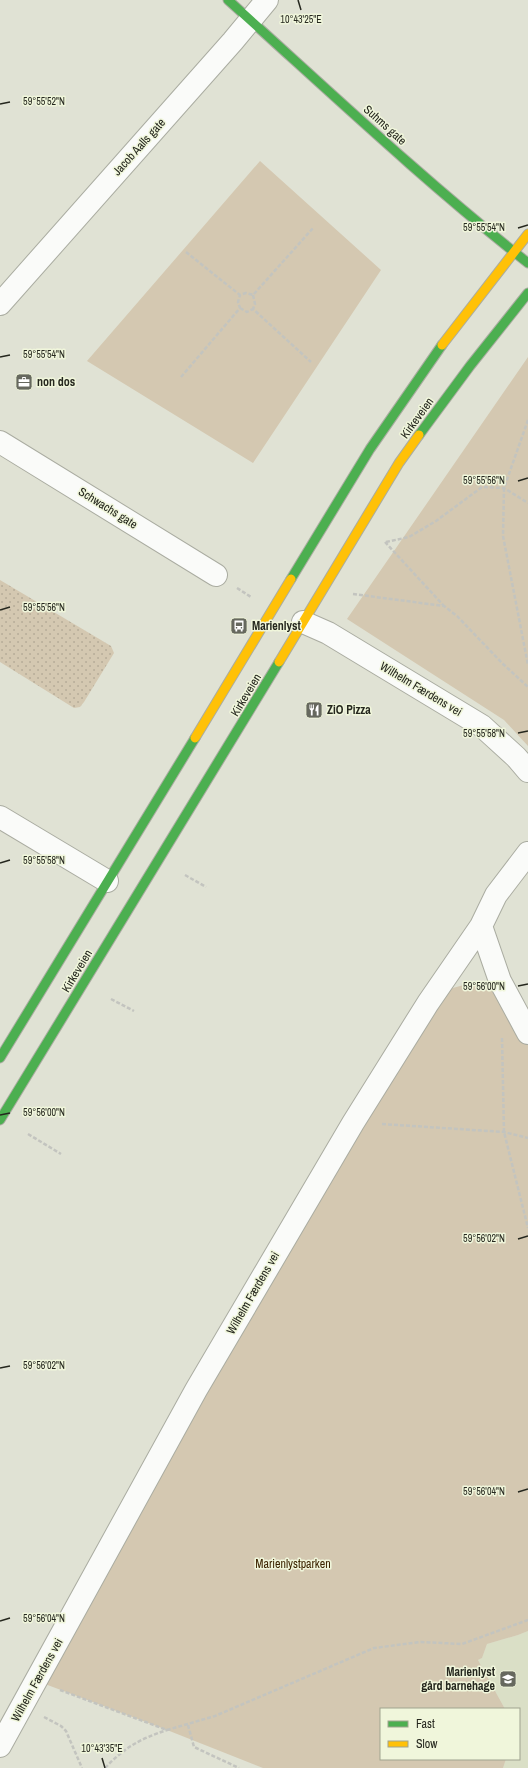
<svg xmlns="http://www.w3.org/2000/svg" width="528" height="1768" viewBox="0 0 528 1768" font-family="'Archivo Narrow',sans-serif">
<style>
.built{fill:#dadfc6}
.grass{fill:url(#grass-dots)}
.green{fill:#d4c8b1}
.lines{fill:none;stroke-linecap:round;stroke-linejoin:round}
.street-casing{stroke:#aaaca1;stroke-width:24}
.fast-casing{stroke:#aaaca1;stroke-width:11}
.slow-casing{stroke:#aaaca1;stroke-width:11}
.path{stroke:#c3c4bf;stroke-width:2.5;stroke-dasharray:4 2;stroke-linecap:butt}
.street{stroke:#fafbf9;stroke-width:22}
.fast{stroke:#4caf50;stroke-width:9}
.slow{stroke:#ffc107;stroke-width:9}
.ticks{fill:none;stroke:#25271e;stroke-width:1.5}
.labels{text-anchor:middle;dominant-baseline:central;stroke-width:3;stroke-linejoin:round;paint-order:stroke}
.street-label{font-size:12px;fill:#25271e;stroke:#f0f6db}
.poi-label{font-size:12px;font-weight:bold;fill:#25271e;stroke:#f0f6db;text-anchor:start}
.park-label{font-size:12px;fill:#3c2400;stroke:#f0f6db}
.ticks-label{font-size:10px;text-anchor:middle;fill:#25271e;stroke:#f0f6db;stroke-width:3;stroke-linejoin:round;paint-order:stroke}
</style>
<defs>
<pattern id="grass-dots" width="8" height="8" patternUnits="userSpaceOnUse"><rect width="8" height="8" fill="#d4c8b1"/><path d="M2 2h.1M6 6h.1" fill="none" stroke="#b6ac98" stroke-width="1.8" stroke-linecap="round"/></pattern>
</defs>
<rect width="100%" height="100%" fill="#e0e2d4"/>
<!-- built -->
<path class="built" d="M528,1631V1768H503L506,1759H519V1709H505L478,1660L482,1658L487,1644L518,1635Z"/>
<!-- grass -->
<path class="grass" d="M0,580L111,646L114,653L84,702L80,707L74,708L0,662Z"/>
<!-- green -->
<path class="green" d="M260,161L381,270L253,463L87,361Z
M528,357V746L504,720L347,619Z
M500,981L528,1033V1631L518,1635L487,1644L482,1658L478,1660L505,1709H381V1759H506L503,1768H263L167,1730L37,1681L440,993C460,984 478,982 500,981Z"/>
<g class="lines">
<!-- street casing -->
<g class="street-casing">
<path id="street" d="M0,304L233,41L267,0
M0,442L216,575
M303,622L328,633L482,726L516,757L528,771
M0,817L107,881
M481,926L500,981L528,1033
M0,1746L196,1390L353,1123L428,1003L481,926L496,895L528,853"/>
</g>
<!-- fast casing -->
<g class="fast-casing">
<path id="fast" d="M228,0C327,89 424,181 528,263
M419,435L470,366L528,293
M291,579L370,449L442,345
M0,1058L195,738
M0,1120L279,662"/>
</g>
<!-- slow casing -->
<g class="slow-casing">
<path id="slow" d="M442,345L528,234
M279,662L399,463L419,435
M195,738L291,579"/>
</g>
<!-- path -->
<path class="path" d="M186,252L240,295L246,293L253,295L314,227
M253,295L255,304L253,309L311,362
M240,308L247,312L253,309
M181,377L240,308L238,302L240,295
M528,420L504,488L503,536L528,665
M385,542L444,606
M386,542L409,537L436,521L482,487L504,488L528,503
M237,588L251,597
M353,594L444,606L457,616L502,663L528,687
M185,875L206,887
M111,999L134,1011
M502,1038L504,1132L528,1228
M382,1124L504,1132L528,1138
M28,1134L61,1154
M60,1690L167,1730L215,1716L374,1648L421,1642L462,1644L528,1620
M44,1717L61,1726L66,1731L82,1768
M188,1725L194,1747L239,1768
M105,1768C125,1747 140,1739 167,1730"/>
<!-- street -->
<use href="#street" class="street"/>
<!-- fast -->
<use href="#fast" class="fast"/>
<!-- slow -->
<use href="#slow" class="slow"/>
</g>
<!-- ticks -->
<path class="ticks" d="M298,0L301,10M0,104L10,102M518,228L528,225M0,357L10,355M518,481L528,478M0,610L10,607M518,733L528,731M0,863L10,860M518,986L528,984M0,1115L10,1113M518,1239L528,1236M0,1368L10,1366M518,1492L528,1489M0,1621L10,1618M102,1758L105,1768"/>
<!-- icons -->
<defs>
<g id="office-square" transform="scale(0.9)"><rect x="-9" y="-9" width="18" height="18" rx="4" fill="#66685e" stroke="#f0f6db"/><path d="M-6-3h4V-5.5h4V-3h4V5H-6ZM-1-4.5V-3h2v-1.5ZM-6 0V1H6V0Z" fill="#fff"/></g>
<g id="bus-square" transform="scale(0.9)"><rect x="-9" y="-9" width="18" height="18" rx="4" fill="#66685e" stroke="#f0f6db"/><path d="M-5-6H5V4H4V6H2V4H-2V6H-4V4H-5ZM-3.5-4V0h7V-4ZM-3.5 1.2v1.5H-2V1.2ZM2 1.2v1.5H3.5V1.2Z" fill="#fff"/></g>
<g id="restaurant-square" transform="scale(0.9)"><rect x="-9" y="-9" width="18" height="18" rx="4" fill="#66685e" stroke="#f0f6db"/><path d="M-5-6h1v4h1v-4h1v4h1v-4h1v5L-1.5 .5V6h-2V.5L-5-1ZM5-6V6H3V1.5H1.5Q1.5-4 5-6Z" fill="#fff"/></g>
<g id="school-square" transform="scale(0.9)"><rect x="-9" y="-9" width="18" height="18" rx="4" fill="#66685e" stroke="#f0f6db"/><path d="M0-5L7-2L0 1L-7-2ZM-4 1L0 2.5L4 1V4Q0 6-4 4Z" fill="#fff"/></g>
</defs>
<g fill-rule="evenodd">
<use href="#office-square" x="24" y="382"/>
<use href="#bus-square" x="239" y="626"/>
<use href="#restaurant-square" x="314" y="710"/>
<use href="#school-square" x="508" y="1679"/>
</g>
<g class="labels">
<!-- street labels -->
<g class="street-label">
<text transform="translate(385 125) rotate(42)">Suhms gate</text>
<text transform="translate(139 147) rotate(-48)">Jacob Aalls gate</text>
<text transform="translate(417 418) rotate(-54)">Kirkeveien</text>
<text transform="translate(108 508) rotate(32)">Schwachs gate</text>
<text transform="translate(421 689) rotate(31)">Wilhelm Færdens vei</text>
<text transform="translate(246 695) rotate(-59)">Kirkeveien</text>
<text transform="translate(77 971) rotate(-59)">Kirkeveien</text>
<text transform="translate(253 1293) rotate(-60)">Wilhelm Færdens vei</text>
<text transform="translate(37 1680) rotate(-61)">Wilhelm Færdens vei</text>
</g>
<!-- poi labels -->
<g class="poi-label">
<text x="37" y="382">non dos</text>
<text x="252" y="626">Marienlyst</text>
<text x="327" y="710">ZiO Pizza</text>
<text x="495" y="1672" text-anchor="end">Marienlyst<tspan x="495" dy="14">gård barnehage</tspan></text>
</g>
<!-- park labels -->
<g class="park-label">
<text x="293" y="1564">Marienlystparken</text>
</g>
</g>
<g class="ticks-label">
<text x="301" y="23">10°43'25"E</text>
<text x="44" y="105">59°55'52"N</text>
<text x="484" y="231">59°55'54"N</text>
<text x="44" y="358">59°55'54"N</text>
<text x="484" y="484">59°55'56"N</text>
<text x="44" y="611">59°55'56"N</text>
<text x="484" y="737">59°55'58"N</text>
<text x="44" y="864">59°55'58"N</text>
<text x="484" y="990">59°56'00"N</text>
<text x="44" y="1116">59°56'00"N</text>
<text x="484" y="1242">59°56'02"N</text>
<text x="44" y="1369">59°56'02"N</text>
<text x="484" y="1495">59°56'04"N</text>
<text x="44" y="1622">59°56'04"N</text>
<text x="102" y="1752">10°43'35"E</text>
</g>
<!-- legend -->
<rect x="380" y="1708" width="140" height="52" fill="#f0f6db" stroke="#9fa38f"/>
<rect x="388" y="1721" width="20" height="6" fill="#4caf50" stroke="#9fa38f"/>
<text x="416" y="1728" font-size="12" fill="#25271e">Fast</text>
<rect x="388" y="1741" width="20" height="6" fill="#ffc107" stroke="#9fa38f"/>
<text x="416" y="1748" font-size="12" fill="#25271e">Slow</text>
</svg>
